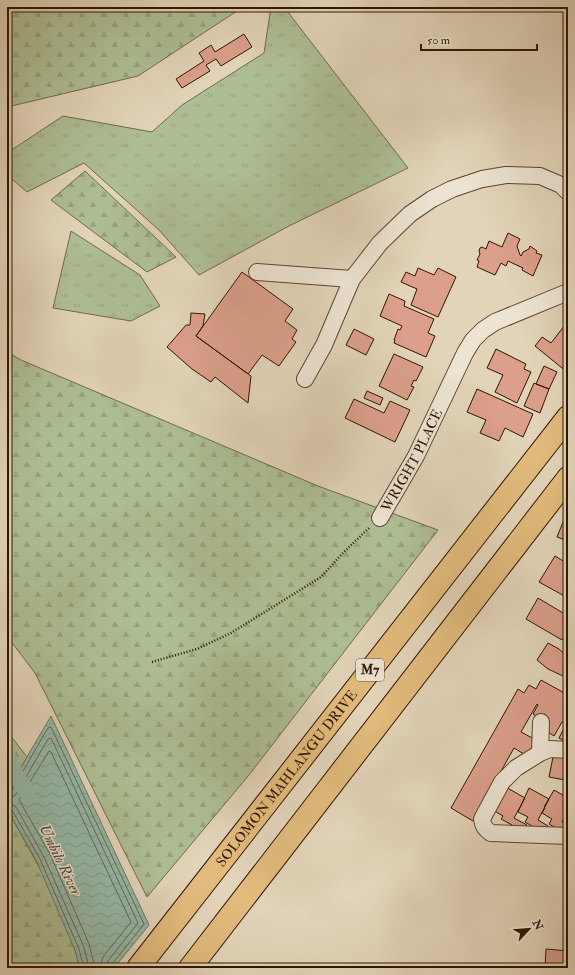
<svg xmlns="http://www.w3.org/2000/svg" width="575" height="975" viewBox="0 0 575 975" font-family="'IM FELL Double Pica',serif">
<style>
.grass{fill:url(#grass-tufts);stroke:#6f6a4a}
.forest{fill:url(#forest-firs);stroke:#6f6a4a}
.water{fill:url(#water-waves);stroke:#6d7865}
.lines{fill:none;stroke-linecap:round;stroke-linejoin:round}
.shore{stroke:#636854;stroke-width:1}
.stream{stroke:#6d7865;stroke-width:4.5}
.canal{stroke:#96b9a9;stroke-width:16}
.building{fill:#db9f8b;stroke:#301600}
.minor-casing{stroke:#5c462e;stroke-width:18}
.highway-casing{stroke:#301600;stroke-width:24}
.path{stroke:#301600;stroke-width:2.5;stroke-dasharray:1 2;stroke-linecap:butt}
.minor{stroke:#ece3d2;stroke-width:16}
.highway{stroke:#e1ba7c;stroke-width:22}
.labels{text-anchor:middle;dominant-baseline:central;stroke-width:3;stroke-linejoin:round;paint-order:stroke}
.shield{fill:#ece3d2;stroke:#68543f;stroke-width:1}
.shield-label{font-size:13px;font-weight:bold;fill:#301600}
.street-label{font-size:14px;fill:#301600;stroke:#ece3d2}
.water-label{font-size:15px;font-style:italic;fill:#4f4733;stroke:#ece3d2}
</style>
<defs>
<pattern id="grass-tufts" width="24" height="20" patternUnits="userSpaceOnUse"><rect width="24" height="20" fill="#aebe94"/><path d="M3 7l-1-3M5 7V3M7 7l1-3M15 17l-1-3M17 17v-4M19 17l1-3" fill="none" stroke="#96a37e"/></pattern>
<pattern id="forest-firs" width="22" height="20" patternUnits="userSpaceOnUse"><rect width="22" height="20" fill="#aebe94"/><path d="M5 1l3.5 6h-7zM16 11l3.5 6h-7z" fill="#96a37e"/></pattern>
<pattern id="water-waves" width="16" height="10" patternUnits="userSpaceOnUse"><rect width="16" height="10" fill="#96b9a9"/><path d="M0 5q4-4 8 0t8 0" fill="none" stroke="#829e90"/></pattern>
</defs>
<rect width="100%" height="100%" fill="#e2d4b9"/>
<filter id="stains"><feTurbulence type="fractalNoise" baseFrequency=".005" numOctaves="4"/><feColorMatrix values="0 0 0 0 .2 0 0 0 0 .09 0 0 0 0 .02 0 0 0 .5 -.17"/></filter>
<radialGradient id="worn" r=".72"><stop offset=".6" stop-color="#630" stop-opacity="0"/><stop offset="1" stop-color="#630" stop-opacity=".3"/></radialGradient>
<!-- grass -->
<path class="grass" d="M271,7H284L408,168L289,226L199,275L159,230L84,163L27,192L7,175V153L63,116L152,132L182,105L264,53Z
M71,231L140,275L160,306L131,321L53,308Z"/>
<!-- forest -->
<path class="forest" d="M7,7H243L138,76L7,107Z
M85,171L176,257L147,272L51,200Z
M7,352L21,360L318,486L438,530L249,775L147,897L35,673L7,636Z
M7,731L27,757L7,791Z
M7,809L49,885L75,950L80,968H7Z"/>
<!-- water -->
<path class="water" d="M51,716L149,925L114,968H80L75,950L36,860L7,809V791Z"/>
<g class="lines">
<!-- shore -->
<path class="shore" d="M7,792L12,790L48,728L51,727L144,924L112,964L111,968
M7,797H12L16,794L48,739L51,738L138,923L108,961L106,968
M7,803L12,804L16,807L44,857L84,947L89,968
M7,808L12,810L40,859L79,949L84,968
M95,968L89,944L50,854L19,800L49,751L51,752L131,922L103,957L100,968"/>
<!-- stream -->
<path class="stream" d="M7,770L15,773"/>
<!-- canal -->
<path class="canal" d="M7,754L15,773L27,793"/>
</g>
<!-- building -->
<path class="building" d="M244,34L252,47L221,66L216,59L206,65L210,71L182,88L176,79L204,61L199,53L211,45L215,52Z
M508,233L520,239L517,246L520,255L521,256L523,252L529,249L530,246L537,251L536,253L542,255L533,276L522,270L523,268L508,261L506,266L501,263L495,275L477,267L479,261L477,260L480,254L479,251L480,248L482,247L486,249L489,241L502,247Z
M418,268L434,275L438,268L456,277L438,317L411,305L417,289L401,282L406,272L415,276Z
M242,272L293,309L285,321L297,330L292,339L296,342L279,366L262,355L248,374L196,336Z
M389,294L405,301L404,306L434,319L428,333L435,336L426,357L394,343L395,340H394L398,329L400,330L402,326L380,316Z
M191,313L205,314L203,326L196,336L251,376L248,403L215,377L211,382L192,369L167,347L186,325H190Z
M568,321V371L567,372L535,346L542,337L551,343Z
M354,329L374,339L366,355L346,345Z
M496,349L526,364L524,369L531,372L517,403L495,392L503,375L487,368Z
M394,354L423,367L416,381L414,380L411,386L414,387L407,400L379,386Z
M544,366L557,372L549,389L536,384Z
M534,383L549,389L540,413L524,406Z
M477,389L533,414L523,437L505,428L499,441L480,433L486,420L467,412Z
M367,391L383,398L380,405L364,398Z
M354,399L384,413L390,401L410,410L395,442L345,418Z
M565,517L568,519V541L557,537Z
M555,556L568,564V598L539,582Z
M538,598L568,616V630L562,640L526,619Z
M548,643L559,649L568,657V669L563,676L548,669L537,660Z
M541,680L568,695V725L562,722L554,736L545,730L550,722L544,719L546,715L544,714L542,719L533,714L538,705L537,704L521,732L536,740L527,756L514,748L473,821L451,808L518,689L524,693L529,685L536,689Z
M565,726L568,728V743L559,738Z
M554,752L568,755L565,780L549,777Z
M568,763V776H565Z
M504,786L525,798L514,818L527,825L522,834L511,827L512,825L501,819L503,816L491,809Z
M529,788L549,799L538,820L548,826L544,833L525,822L528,817L518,812Z
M554,790L568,798V811L562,822L568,825V835L549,824L552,819L542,813L545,808L544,807Z
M546,949L568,951V968H545Z"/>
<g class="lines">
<!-- minor casing -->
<g class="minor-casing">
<g id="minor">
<path d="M257,272L352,279"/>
<path d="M305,379L324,345L352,279L380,243L410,214L432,199L452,189L482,179L506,175L540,176L561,185L568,192"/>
<path id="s1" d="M380,518L416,456L465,353L473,340L483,330L495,322L568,292"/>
<path d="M568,750L550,749L540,753L516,768L502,782L482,819C483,826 485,829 491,833L568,836"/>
<path d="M540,753L541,722"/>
</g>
</g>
<!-- highway casing -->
<g class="highway-casing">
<g id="highway">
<path id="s2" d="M138,968L568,417"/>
<path d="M190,968L568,478"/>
</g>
</g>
<!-- path -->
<path class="path" d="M152,662L197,649L231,633L321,577L342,554L369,528"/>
<!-- minor -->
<use href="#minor" class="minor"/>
<!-- highway -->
<use href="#highway" class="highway"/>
</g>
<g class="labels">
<!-- shield labels -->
<rect class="shield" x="356" y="659" width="28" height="22" rx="3"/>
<g class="shield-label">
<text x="370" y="670">M7</text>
</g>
<!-- street labels -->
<g class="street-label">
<text stroke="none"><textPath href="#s1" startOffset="66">WRIGHT PLACE</textPath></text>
<text stroke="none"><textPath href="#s2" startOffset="241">SOLOMON MAHLANGU DRIVE</textPath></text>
</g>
<!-- water labels -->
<g class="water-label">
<text transform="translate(60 860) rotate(64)">Umbilo River</text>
</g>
</g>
<!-- margin -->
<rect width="575" height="975" fill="none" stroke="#e2d4b9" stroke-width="24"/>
<rect x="8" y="8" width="559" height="959" fill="none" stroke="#301600" stroke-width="2"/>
<rect x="12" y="12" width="551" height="951" fill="none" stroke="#301600"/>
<!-- north arrow -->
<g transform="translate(529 929) rotate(64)" stroke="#ece3d2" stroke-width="3" paint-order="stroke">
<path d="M0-3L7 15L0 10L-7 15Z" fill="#301600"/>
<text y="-6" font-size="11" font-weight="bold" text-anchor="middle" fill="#301600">N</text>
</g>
<!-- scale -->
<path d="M421 44v6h116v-6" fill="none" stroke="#301600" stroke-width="2"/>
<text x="427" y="44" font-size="12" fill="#301600" stroke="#ece3d2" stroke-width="3" paint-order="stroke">50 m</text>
<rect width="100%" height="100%" filter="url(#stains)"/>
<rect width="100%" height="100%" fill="url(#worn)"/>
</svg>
